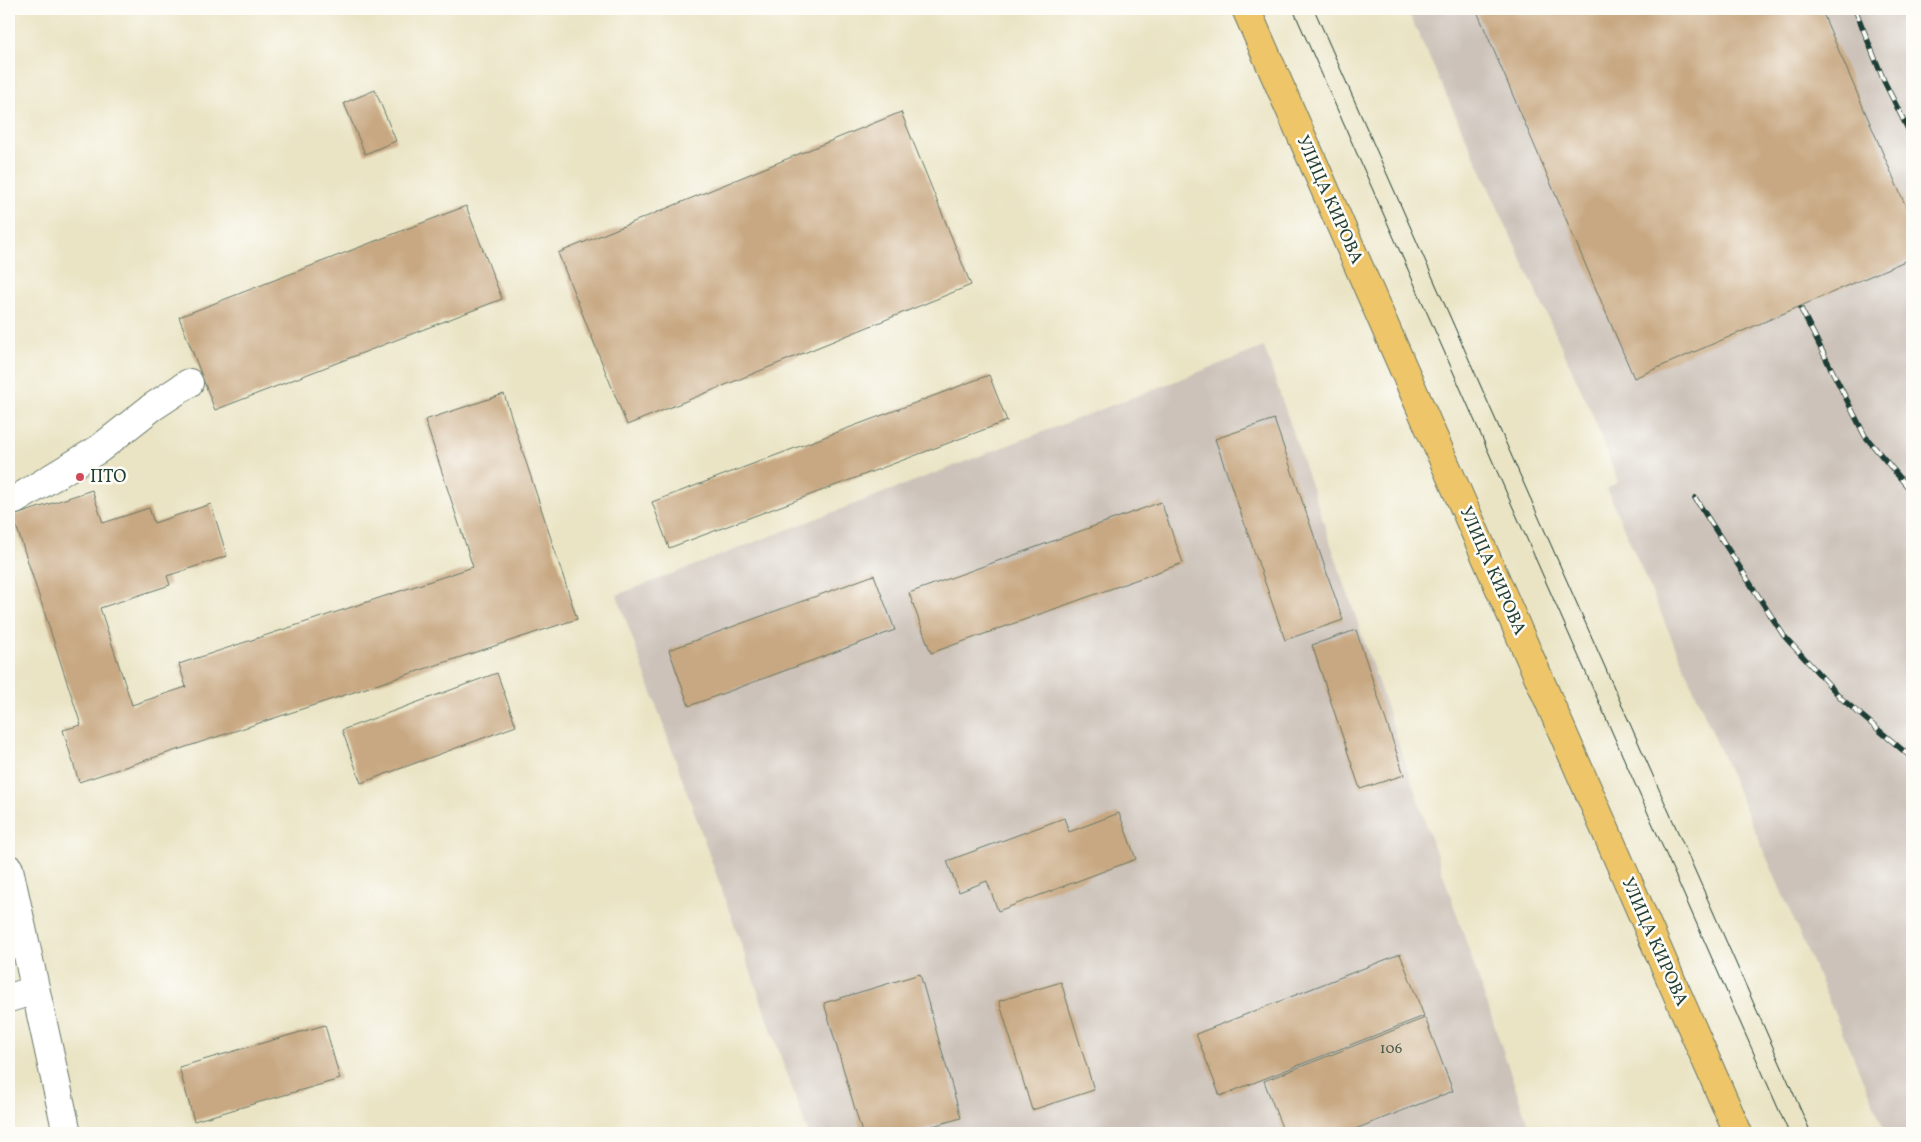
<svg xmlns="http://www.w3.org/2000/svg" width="1921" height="1142" viewBox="0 0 1921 1142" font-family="Vollkorn,serif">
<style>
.industrial{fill:#ccc2b9}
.building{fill:#c8a882}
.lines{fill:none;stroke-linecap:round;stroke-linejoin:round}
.minor-casing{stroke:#667767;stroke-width:30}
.major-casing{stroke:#667767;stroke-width:30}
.minor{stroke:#fff;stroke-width:28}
.major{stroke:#eec569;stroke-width:28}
.tram{stroke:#1f3d34;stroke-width:1}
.rail-casing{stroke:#1f3d34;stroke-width:5.5}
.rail{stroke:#fdfcf7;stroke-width:4;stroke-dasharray:11;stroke-linecap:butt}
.poi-dot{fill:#d1495b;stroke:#fdfcf7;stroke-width:2}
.labels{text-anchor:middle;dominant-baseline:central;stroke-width:5;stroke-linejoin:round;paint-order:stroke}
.number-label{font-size:15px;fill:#495848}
.street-label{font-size:18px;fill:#1f3d34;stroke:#fdfcf7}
.poi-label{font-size:18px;fill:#1f3d34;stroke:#fdfcf7;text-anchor:start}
</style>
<rect width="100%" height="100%" fill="#fdfcf7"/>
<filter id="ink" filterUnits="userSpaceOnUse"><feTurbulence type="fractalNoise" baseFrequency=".02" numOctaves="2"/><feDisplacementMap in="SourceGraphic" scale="10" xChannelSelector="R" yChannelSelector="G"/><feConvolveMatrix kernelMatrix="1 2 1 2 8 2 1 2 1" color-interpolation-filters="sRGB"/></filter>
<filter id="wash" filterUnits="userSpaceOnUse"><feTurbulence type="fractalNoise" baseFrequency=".0096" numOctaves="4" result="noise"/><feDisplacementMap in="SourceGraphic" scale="20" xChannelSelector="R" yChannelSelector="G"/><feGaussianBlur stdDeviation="1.12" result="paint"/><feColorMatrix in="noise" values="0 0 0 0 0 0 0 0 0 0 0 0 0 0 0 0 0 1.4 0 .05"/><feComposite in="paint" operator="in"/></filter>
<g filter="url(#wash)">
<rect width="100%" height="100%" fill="#eae4c5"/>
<!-- industrial -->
<path class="industrial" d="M1407,9H1912V1133H1886L1607,489L1618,482L1594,418Z
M1264,347L1531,1133H808L617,595Z"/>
<g id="blocks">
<!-- building -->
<path class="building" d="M1476,9H1821L1912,221V258L1634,378Z
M375,90L396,141L365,154L344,103Z
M901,112L971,285L627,425L558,253Z
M466,206L502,299L215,410L179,317Z
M989,375L1007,421L669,548L652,502Z
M504,394L577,619L79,782L63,730L81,725L13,516L92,490L103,523L149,508L154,523L211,504L227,556L167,576L170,585L100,608L132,705L186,687L179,664L473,567L425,420Z
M1274,419L1343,620L1285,640L1215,439Z
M1161,502L1183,563L931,653L909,593Z
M874,575L895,630L689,706L669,650Z
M1356,630L1404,775L1360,789L1312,645Z
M497,673L516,726L361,783L342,730Z
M1119,813L1136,859L998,911L987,881L959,892L947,861L1064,818L1069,832Z
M1400,954L1424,1016L1220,1096L1196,1034Z
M920,974L961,1118L908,1133H862L824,1003Z
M1061,982L1094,1090L1032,1110L999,1001Z
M1425,1018L1453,1091L1345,1133H1284L1264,1081Z
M325,1025L340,1079L194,1121L179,1067Z"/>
</g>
</g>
<g filter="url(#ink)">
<use href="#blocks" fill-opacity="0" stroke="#667767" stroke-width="1"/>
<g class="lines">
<!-- minor casing -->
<g class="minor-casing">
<path id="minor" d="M9,502L15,500L99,449L151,408L189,383
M9,869L67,1133
M9,998L35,990"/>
</g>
<!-- major casing -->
<g class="major-casing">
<path id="major" d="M1246,9L1738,1133"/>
</g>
<!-- minor -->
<use href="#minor" class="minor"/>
<!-- major -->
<use href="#major" class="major"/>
<!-- tram -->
<path class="tram" d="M1293,9L1789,1133
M1314,9L1811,1133"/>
<!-- rail casing -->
<g class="rail-casing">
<path id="rail" d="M1855,9L1884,81L1912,137
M1801,309L1865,436L1912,492
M1695,498L1784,636L1842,699L1912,758"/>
</g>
<!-- rail -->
<use href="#rail" class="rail"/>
</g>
</g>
<!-- markers -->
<circle class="poi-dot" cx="80" cy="477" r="5"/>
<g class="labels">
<!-- number labels -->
<g class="number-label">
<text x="1391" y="1049">106</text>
</g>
<!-- street labels -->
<g class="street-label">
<text transform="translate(1329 200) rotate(66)">УЛИЦА КИРОВА</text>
<text transform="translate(1492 571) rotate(66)">УЛИЦА КИРОВА</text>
<text transform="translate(1654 942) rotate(66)">УЛИЦА КИРОВА</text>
</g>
<!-- poi labels -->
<g class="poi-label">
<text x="90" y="477">ПТО</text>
</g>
</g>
<!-- margin -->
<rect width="1921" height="1142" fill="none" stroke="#fdfcf7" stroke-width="30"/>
</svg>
